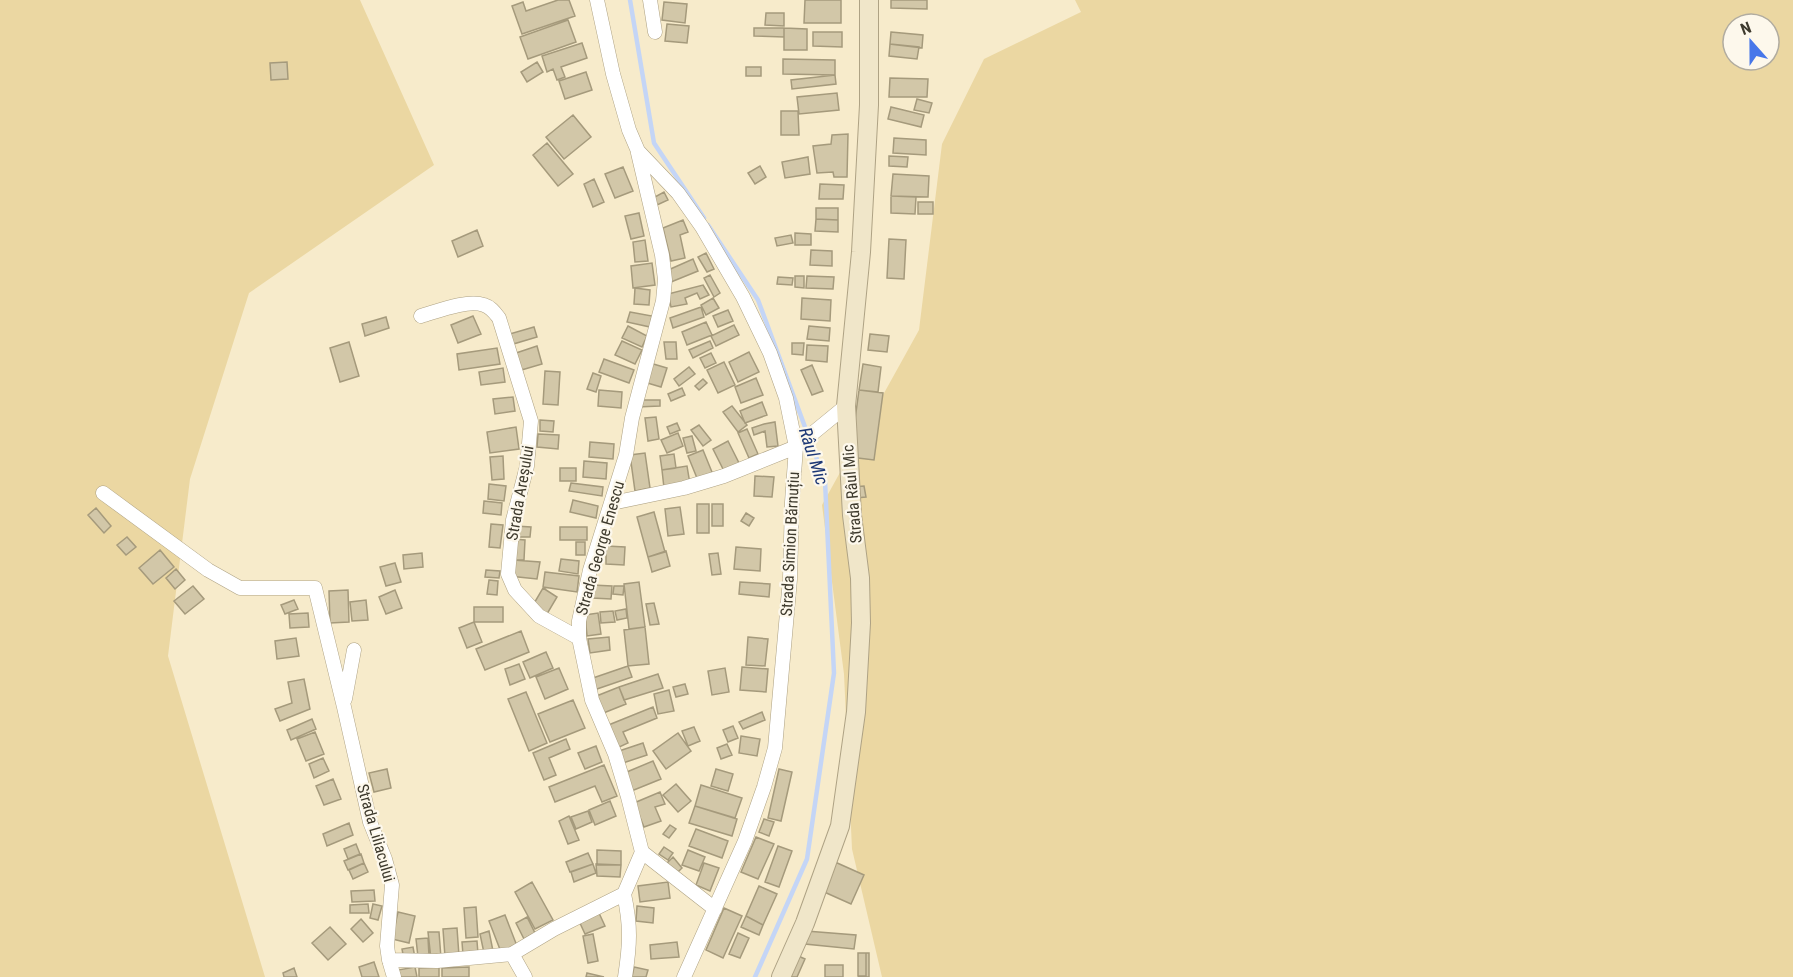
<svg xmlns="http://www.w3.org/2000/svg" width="1793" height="977" viewBox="0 0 1793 977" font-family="'Roboto Condensed',sans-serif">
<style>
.green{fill:#ebd7a2;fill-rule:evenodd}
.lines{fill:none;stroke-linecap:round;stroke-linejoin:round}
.stream{stroke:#c4d5f6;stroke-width:4.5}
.building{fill:#d2c7a8;stroke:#a59a7c;stroke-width:1.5}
.street-casing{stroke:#aea284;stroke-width:15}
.secondary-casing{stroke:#aea284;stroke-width:20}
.street{stroke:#fff;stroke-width:14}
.secondary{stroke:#f0e6c9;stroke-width:18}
.labels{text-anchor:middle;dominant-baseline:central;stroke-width:4.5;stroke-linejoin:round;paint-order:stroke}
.street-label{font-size:16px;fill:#3e3a2d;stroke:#fdf8ec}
.water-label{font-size:18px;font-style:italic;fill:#1c3775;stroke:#fdf8ec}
</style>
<rect width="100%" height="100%" fill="#f7ebcb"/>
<!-- green -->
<path class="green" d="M0,0H360L434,165L249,293L190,479L168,656L265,977H0Z
M1075,0H1793V977H882L852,849L844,674L822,505L919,330L942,144L984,59L1081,12ZM1733,24H1769V60H1733Z"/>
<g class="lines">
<!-- stream -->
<path class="stream" d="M630,0L654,143L704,218
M708,225L758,300L825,481L834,673L807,859L755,977"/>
</g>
<!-- building -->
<path class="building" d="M558,0H569L575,16L522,34L512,6L523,2L526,11Z
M805,0H841V23H804Z
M891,0H927V9L891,8Z
M664,2L687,4L685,23L662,20Z
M766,13H784V26L765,25Z
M568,20L576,42L528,59L520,37Z
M667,24L689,26L687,43L665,41Z
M754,28H784V37L754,36Z
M784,28L807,29V50H784Z
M813,32H842V47L813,46Z
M891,32L923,35L922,48L890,44Z
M582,43L587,58L561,67L565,77L557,80L553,69L547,72L542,56Z
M890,44L919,47L917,59L889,56Z
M783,59L835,60V75L783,74Z
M287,62L288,79L271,80L270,63Z
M537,62L543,72L527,82L521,72Z
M746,67H761V76H746Z
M586,72L592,90L565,99L559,81Z
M835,75L836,84L792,89L791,80Z
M890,78L928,79L927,97H889Z
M837,93L839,110L799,114L797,97Z
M917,99L932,103L929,113L914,110Z
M891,107L924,115L921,127L888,119Z
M781,111H798L799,135H781Z
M573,115L591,137L564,159L546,137Z
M848,134L847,177H834L833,172L817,173L813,146L831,144L832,135Z
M894,138L926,140V155L893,153Z
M547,143L573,174L558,186L533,155Z
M889,156L908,157L907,167L889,166Z
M808,157L810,174L785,178L782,162Z
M760,166L766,177L755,184L748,173Z
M623,167L633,191L615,198L605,174Z
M893,174L929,176L928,197L891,196Z
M594,179L604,202L593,207L584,184Z
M820,184L844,185L843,199H819Z
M664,192L668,200L657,205L653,198Z
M891,196L916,197L915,214L891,213Z
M918,202H933V214H918Z
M816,208H838V220L816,219Z
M639,213L644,236L631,239L625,216Z
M816,219L838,220V232L815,231Z
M683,220L688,232L680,235L685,258L671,261L663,228Z
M477,230L483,246L458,257L452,241Z
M795,233L811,234V245H795Z
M791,235L793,243L777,246L775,238Z
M889,239L906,240L904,279L887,278Z
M645,240L648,261L635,262L633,242Z
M811,250L832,251V266L810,265Z
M706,253L714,269L707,272L698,257Z
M693,259L698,271L671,282L666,271Z
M652,263L655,285L633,288L631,266Z
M710,275L720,293L714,297L704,278Z
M795,276H804V288L795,287Z
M807,276L834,277L833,289L806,288Z
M778,277L793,278L792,285L777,284Z
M703,285L709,295L700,299L697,293L685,298L687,304L671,307L668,294Z
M635,288L650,290L649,305L634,304Z
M713,298L719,308L706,315L701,305Z
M802,298L831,300L830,321L801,319Z
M701,307L704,317L673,328L670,318Z
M728,310L733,321L718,327L713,316Z
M630,312L652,316L650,327L627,322Z
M473,316L481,334L458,343L451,325Z
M386,317L389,328L365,336L362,324Z
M706,322L712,335L687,345L682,332Z
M734,325L739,335L716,346L711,336Z
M628,326L647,336L642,347L622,338Z
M809,326L830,328L829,341L807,339Z
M534,327L537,337L510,345L506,335Z
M870,334L889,336L887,352L868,350Z
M622,341L642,350L635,364L615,355Z
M710,341L713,348L693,358L689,350Z
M349,342L359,376L340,382L330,348Z
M664,342H676L677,359H666Z
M792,343H804L803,355L792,354Z
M807,345L828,346L827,362L806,360Z
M537,346L542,364L518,371L513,354Z
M497,348L500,364L459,370L457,354Z
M749,352L759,372L738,382L729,362Z
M711,353L716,363L705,368L700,358Z
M604,359L634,370L629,383L599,372Z
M724,362L735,385L718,393L707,370Z
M650,363L667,368L661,387L644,382Z
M863,364L881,367L878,392L859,390Z
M812,365L823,391L812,395L801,370Z
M689,367L695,374L679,386L674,379Z
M503,368L505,382L481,385L479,372Z
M545,371L560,372L558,405L543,404Z
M593,373L601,376L596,392L587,389Z
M756,378L763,395L741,403L735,387Z
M703,379L707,383L699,390L695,386Z
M682,388L685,395L671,401L668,394Z
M599,390L622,392L621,408L598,406Z
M859,390L883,393L874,460L850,457Z
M513,397L515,411L495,414L493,399Z
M637,400H660V406L637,407Z
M762,402L767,415L745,423L740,411Z
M732,406L747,425L738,432L723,412Z
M656,417L659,439L648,441L645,418Z
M540,420L554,421L553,432L540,431Z
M775,422L778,446L767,447L765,431L754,435L752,428L764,424Z
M677,423L680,430L670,434L667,427Z
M699,425L711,440L703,446L691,430Z
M516,427L519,449L490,453L487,432Z
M747,429L758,454L749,458L738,433Z
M678,433L683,446L667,453L661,440Z
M538,434L559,435L558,449L537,447Z
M692,436L696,451L687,453L683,438Z
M728,441L739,463L724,471L713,449Z
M590,442L614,444L613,459L589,457Z
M703,450L714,477L699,483L688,456Z
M645,453L650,488L635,491L630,455Z
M674,454L676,468L662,470L660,456Z
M503,456L504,479L492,480L490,457Z
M584,461L607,463L606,479L583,477Z
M687,466L690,484L664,488L662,470Z
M560,468H576V481H560Z
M755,476L774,477L772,497L754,496Z
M571,483L603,487L602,496L569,491Z
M489,484L506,486L504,501L488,499Z
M864,486L866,497L855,498L853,487Z
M573,500L598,506L596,518L570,512Z
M484,501L502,503L501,515L483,513Z
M697,504H709V533H697Z
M712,504H723V526H712Z
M680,507L684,534L668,536L665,509Z
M96,508L111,526L104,533L88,515Z
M654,512L665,552L648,557L637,517Z
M746,513L754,518L749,526L741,521Z
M491,524L503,525L500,548L489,547Z
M515,526L531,527L530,537H514Z
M560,527H587V540H560Z
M127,537L136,547L126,555L117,545Z
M514,539L525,540L524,560H513Z
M576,542H585V555H576Z
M606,546L625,547L624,565L606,564Z
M736,547L761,549L760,571L734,569Z
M160,550L174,567L153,584L139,568Z
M666,551L670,566L652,572L648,557Z
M422,553L423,567L404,569L403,555Z
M718,553L721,574L712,575L709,554Z
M561,559L579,561L578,574L559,571Z
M513,560L540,562L537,579L509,576Z
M395,563L401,582L386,586L380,567Z
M176,569L185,580L175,589L166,578Z
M486,570L500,571L499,578L485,577Z
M545,572L579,576L577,592L543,587Z
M489,580L498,581L497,595L487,594Z
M639,582L645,627L629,629L624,584Z
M740,582L770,584L769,597L739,594Z
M592,585L612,586L611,599L592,598Z
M193,586L204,599L185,614L174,601Z
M614,586H624L623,595L613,594Z
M543,588L557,597L547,614L533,605Z
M348,590L349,622L330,623L329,591Z
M395,590L402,608L386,614L379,597Z
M294,600L298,609L285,614L281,605Z
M366,600L368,620L352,621L350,602Z
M654,603L659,624L650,625L646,604Z
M474,607H503V622H474Z
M626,609L627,618L617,620L615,611Z
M613,611L615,622L601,623L600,612Z
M308,613L309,627L290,628L289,614Z
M598,613L601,634L587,636L585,615Z
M474,622L482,642L467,648L459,628Z
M645,627L649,664L628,666L624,630Z
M521,631L529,652L485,670L476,649Z
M609,637L610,650L590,653L588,639Z
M748,637L768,639L765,666L746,665Z
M296,638L299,656L277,659L275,641Z
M546,652L553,668L530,678L523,662Z
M519,664L525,679L510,685L505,669Z
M628,666L632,677L594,690L590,679Z
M742,667L768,669L766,692L740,690Z
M559,668L568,689L545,699L536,677Z
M725,668L729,692L712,695L708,671Z
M658,674L663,688L624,700L619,687Z
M304,679L310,709L280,721L275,709L292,703L288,682Z
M685,684L688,694L676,697L673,687Z
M619,687L626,704L601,714L594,697Z
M669,690L674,711L658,714L654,694Z
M526,692L547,743L529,751L508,699Z
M573,700L585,728L550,742L538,714Z
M653,707L657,718L623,732L628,743L615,749L606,726Z
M762,712L765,720L743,729L739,722Z
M312,719L316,729L291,740L287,730Z
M733,726L738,738L728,742L723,730Z
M694,727L700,741L688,746L682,731Z
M315,732L324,754L306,761L297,739Z
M678,733L691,751L666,769L653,751Z
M741,736L760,739L757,756L739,753Z
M566,739L570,749L549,758L556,775L544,780L533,753Z
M643,743L647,755L620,764L616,752Z
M727,744L732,755L721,759L717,748Z
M596,746L602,762L585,769L578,753Z
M323,758L329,771L314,778L309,764Z
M653,761L661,779L629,792L622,774Z
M604,765L617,796L602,802L595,786L555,802L549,787Z
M387,769L391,788L374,792L369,773Z
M716,769L733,774L728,791L711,786Z
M779,769L792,772L781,821L768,818Z
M333,779L341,799L324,805L316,786Z
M676,784L691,801L678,812L663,795Z
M701,785L742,798L735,818L695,806Z
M660,792L665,804L655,807L661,821L644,827L634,803Z
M610,801L616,816L595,825L589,810Z
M695,806L737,819L732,836L689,823Z
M588,811L592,822L576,829L571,817Z
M569,816L579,840L568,844L559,821Z
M764,819L774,822L769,836L759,832Z
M349,823L353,835L327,846L323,834Z
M670,825L676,829L669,838L663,834Z
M696,829L728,841L722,858L689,846Z
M756,837L774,844L758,879L741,872Z
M356,844L360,854L348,859L344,849Z
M778,846L792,851L779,887L765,882Z
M664,847L673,853L668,860L659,854Z
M597,850L621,851V865H597Z
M688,850L705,857L699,871L682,865Z
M588,853L593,864L570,872L566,862Z
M361,854L364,863L348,870L344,861Z
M673,857L682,868L676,874L667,863Z
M835,862L864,875L851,904L822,891Z
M364,863L368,872L353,879L349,870Z
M704,863L719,868L710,891L696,885Z
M593,864L596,873L574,882L571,872Z
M596,864L621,865L620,877L597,876Z
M532,882L553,920L535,929L515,892Z
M668,882L670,898L640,902L638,886Z
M759,886L777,894L763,925L746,916Z
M374,890L375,901L352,902L351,891Z
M368,904L369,913H350V905Z
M373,904L382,906L378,920L370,918Z
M637,906L654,908L653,923L636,921Z
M476,907L478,937L466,938L464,908Z
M724,908L742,916L723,958L706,950Z
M398,912L415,916L409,943L392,939Z
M599,913L605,926L585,934L579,921Z
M505,915L517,946L501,952L489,921Z
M746,916L763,925L759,935L741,927Z
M527,917L535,933L524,939L516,923Z
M361,919L373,933L363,942L351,929Z
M330,927L346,944L328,960L312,943Z
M457,928L459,956L445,957L443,929Z
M489,931L493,951L484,953L480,934Z
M806,931L856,935L854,949L805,944Z
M428,932H439L441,958L431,959Z
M738,933L749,938L740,958L729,954Z
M593,934L598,961L588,963L583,936Z
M428,938L429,956L418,957L416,939Z
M477,941L478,954L463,955L462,942Z
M677,942L679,957L651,959L650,945Z
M413,947L415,958L404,960L402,949Z
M858,953H866V976H858Z
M866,953H869V977H858L866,976Z
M796,955L805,959L797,977H787Z
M374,962L379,977H362L359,967Z
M825,965H843V977H825Z
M415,967L417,977H399L398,970Z
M439,967V977H419V968Z
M469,967V977H442V968Z
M634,967L648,970L646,977H632Z
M294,968L297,977H284L283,973Z
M587,973L604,977H586Z"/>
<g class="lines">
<!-- street casing -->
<g class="street-casing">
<path id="street" d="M597,0L613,74L629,130L638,151L678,193L702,227L743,297L770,353L786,398L796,447L792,502L790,579L775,748L764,787L745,841L684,977
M650,0L655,32
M638,153L662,255L665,280L663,301L632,418L626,455L590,570L579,621V638L592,700L615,754L628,797L642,852L715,909
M421,316C438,311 468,299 484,305C491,307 495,313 499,318L531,421L527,466L513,520L508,574L515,590L539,616L579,638
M103,493L208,570L240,588H315L344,707L370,822L385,859L392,885L387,946L389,960L394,977
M612,503L684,488L724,476L796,447L846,406
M345,699L354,650
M624,894C631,926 630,945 625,977
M512,954L525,977
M389,960L437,961L512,954L554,929L624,894L642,852"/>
</g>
<!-- secondary casing -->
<g class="secondary-casing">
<path id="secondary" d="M781,977L805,923L840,826L856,712L861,623L860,578L852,515L846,406L861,252L869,105V0"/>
</g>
<!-- street -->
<use href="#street" class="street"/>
<!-- secondary -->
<use href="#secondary" class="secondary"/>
</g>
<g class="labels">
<!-- street labels -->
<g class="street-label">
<text transform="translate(520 493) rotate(-80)">Strada Areșului</text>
<text transform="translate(852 494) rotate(-95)">Strada Râul Mic</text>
<text transform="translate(790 544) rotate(-87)">Strada Simion Bărnuțiu</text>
<text transform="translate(600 548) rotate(-74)">Strada George Enescu</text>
<text transform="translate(376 833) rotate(74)">Strada Liliacului</text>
</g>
<!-- water labels -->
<g class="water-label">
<text transform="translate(814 456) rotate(72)">Râul Mic</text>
</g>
</g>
<!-- north arrow -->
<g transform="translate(1751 42) rotate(339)"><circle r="28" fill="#fdf8ec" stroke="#b1aca0" stroke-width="1.5"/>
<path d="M0-4.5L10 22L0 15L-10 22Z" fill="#4777e9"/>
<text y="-9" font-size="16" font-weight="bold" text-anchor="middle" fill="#3e3a2d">N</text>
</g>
</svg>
